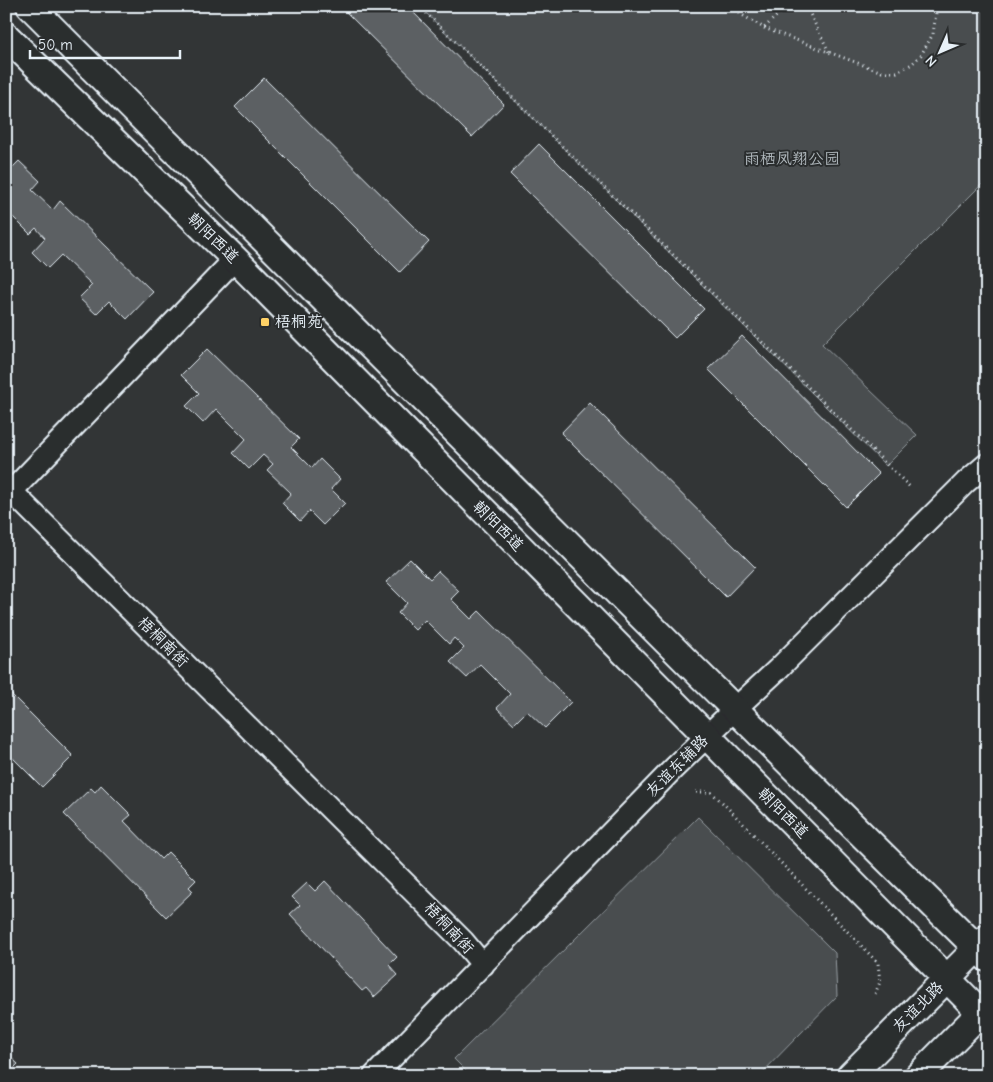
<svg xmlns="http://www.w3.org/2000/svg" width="993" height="1082" viewBox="0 0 993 1082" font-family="'Comic Neue','LXGW WenKai TC',sans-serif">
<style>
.green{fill:#494d4f;stroke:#989fa4}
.building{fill:#5c6063;stroke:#e8f1f8}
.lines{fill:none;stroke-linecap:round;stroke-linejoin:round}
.minor-casing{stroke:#e8f1f8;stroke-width:25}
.major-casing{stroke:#e8f1f8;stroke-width:30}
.path{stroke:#e8f1f8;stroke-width:3;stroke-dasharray:1 4;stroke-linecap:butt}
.minor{stroke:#2a2d2e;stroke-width:21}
.major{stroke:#2a2d2e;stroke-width:26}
.poi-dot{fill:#ffd166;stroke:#2a2d2e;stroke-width:2}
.labels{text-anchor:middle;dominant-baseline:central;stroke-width:4;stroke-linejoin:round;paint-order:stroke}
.park-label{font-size:16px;fill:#b0b8bd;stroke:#2a2d2e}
.street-label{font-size:16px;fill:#e8f1f8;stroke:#2a2d2e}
.poi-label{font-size:16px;fill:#e8f1f8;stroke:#2a2d2e;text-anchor:start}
</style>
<rect width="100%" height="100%" fill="#323536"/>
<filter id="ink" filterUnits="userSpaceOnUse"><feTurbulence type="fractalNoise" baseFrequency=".02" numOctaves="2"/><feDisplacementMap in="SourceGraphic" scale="10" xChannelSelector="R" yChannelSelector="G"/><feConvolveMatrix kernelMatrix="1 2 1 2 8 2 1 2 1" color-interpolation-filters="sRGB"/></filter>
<g filter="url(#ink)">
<!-- green -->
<path class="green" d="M419,6H987V179L822,344L917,435L886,466Z
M698,817L835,953L837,996L759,1076H471L454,1059Z"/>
<!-- building -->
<path class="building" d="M340,6H407L504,104L472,137Z
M264,78L429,242L400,272L235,107Z
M539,144L704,309L675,338L510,174Z
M19,161L40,181L32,190L53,210L60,201L153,292L127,319L109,301L96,314L79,298L92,285L61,255L48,268L32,252L45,238L36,228L30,234L6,210V164L11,169Z
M742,336L879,474L846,507L708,369Z
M207,349L299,439L291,447L312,468L320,459L340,479L331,489L345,503L323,525L309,511L300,521L282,503L291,493L267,470L273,464L263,455L249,469L233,453L246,439L216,409L203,423L186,406L199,393L181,375Z
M590,403L755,567L726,597L561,433Z
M410,559L430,579L438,571L459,591L451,599L471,619L479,611L571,702L545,728L527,711L514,724L497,708L510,694L480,664L467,678L450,662L464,648L454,638L449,644L425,620L415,630L398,613L407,603L386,582Z
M6,689L73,756L42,787L6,751Z
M101,785L131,815L124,821L161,859L168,852L196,880L189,887L193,891L166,917L64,814L91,788L95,792Z
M325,881L397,957L389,965L398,975L374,997L366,988L362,991L290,914L300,905L292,897L307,883L315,891Z
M6,1053L18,1064L6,1076Z"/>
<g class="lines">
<!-- minor casing -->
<g class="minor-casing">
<path id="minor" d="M6,486L463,941L483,965
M6,497L235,259
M374,1076L673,769L735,709L777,670L966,482L987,464"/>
</g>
<!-- major casing -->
<g class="major-casing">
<path id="major" d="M30,6L692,667L987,958
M6,36L235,259L987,1019
M850,1076L987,938
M918,1076L987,1006"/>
</g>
<!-- path -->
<path class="path" d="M419,6L910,487
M732,6L737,12L764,28L787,6
M806,6L829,52
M764,28L882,72H897L912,64L921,55L933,34L937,6
M696,792H711L723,803L878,963L880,982L875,994"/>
<!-- minor -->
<use href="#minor" class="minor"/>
<!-- major -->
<use href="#major" class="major"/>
</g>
</g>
<!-- markers -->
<rect class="poi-dot" x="260" y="317" width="10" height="10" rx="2.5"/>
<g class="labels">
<!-- park labels -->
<g class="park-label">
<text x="792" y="159">雨栖凤翔公园</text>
</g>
<!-- street labels -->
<g class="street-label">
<text transform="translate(213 238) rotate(44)">朝阳西道</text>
<text transform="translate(498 526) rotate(45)">朝阳西道</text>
<text transform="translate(163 642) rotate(45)">梧桐南街</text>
<text transform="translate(677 766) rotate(-45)">友谊东辅路</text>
<text transform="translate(783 813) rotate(45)">朝阳西道</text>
<text transform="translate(449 928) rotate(47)">梧桐南街</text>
<text transform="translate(918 1007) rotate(-45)">友谊北路</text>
</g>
<!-- poi labels -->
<g class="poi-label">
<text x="275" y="322">梧桐苑</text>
</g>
</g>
<!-- margin -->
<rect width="993" height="1082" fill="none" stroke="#2a2d2e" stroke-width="25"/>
<rect x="12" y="12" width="968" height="1057" fill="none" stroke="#e8f1f8" stroke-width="2" filter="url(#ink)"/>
<!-- north arrow -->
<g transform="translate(940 52) rotate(225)" stroke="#2a2d2e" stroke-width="4" paint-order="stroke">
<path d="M0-4L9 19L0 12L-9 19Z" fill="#e8f1f8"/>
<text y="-8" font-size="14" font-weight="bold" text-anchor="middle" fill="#e8f1f8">N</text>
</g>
<!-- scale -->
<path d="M30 50v8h150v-8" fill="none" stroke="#e8f1f8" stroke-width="2.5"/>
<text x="38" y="50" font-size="15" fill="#e8f1f8" stroke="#2a2d2e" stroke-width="4" paint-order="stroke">50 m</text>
</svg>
